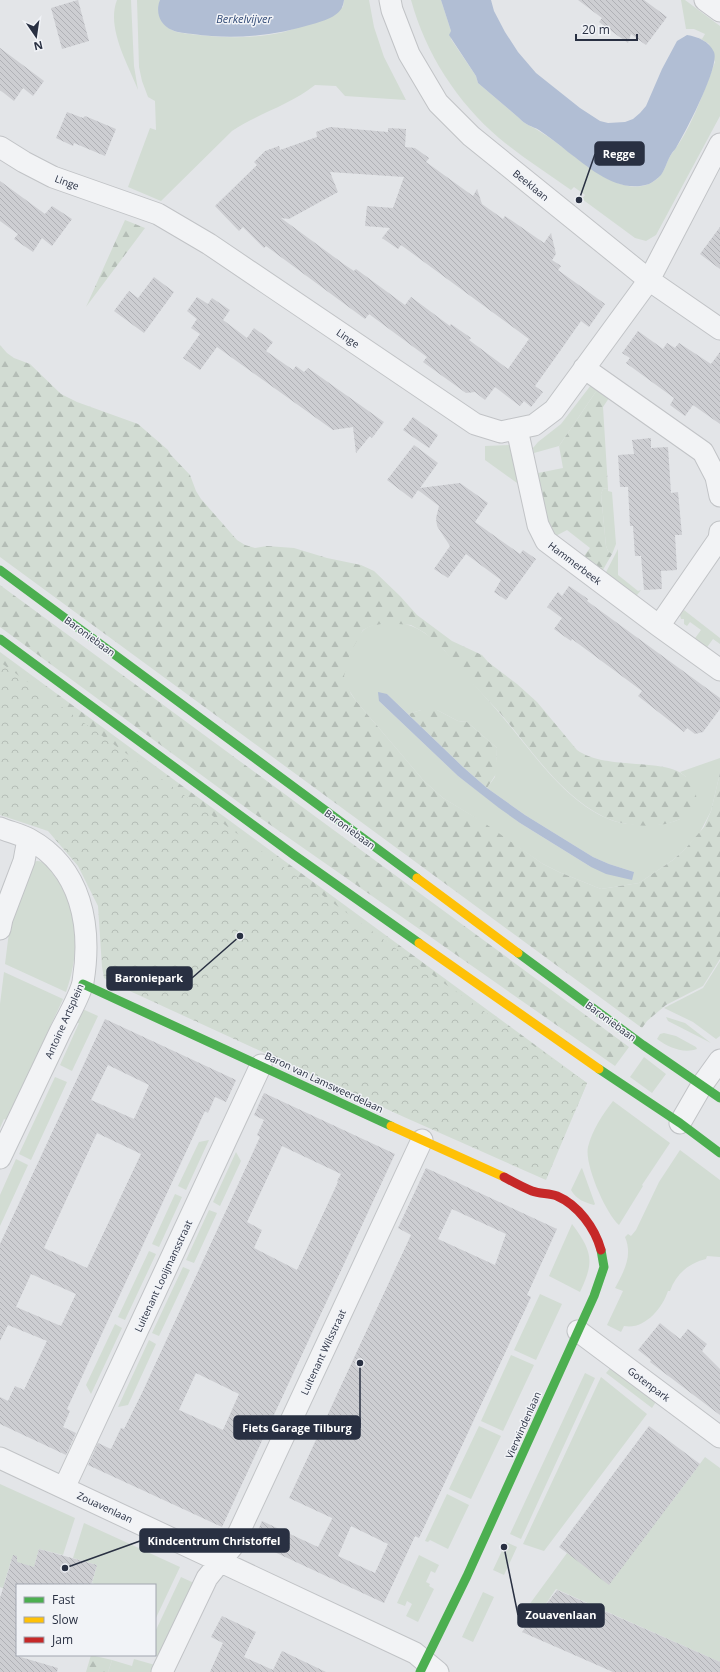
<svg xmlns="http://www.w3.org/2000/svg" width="720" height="1672" viewBox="0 0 720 1672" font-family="'Open Sans',sans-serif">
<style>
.grass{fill:#d2dcd3;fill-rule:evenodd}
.forest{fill:url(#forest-firs)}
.park{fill:url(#park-crowns)}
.water{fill:#b1bed4}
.building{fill:url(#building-back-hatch);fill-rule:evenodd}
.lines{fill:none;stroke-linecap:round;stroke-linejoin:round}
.street-casing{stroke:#c1c3c6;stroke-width:23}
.street{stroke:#f2f3f5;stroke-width:21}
.fast{stroke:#4caf50;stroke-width:9}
.slow{stroke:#ffc107;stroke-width:9}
.jam{stroke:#c62828;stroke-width:9}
.labels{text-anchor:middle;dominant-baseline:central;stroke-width:3;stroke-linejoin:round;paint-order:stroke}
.street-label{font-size:10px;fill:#293042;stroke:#f1f3f7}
.water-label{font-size:11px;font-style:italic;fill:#324b77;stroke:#f1f3f7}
.leader{fill:none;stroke:#293042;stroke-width:1.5}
.callout-dot{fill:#293042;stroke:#f1f3f7;stroke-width:1.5}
.callout{fill:#293042;stroke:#293042;stroke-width:1.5}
.callout-label{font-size:11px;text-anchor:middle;font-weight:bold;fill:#fff}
</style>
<defs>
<pattern id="forest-firs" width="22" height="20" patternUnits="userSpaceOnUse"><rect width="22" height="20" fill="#d2dcd3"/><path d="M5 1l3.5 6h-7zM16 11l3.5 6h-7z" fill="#b4bdb6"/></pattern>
<pattern id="park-crowns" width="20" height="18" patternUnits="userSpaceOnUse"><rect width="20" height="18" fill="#d2dcd3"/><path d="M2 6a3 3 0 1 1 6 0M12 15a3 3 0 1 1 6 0" fill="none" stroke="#b4bdb6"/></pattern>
<pattern id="building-back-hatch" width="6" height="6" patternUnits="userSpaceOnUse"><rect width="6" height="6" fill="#cdced2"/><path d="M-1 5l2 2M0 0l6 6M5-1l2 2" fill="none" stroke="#b0b1b6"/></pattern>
</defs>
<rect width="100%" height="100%" fill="#e3e5e8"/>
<!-- grass -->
<path class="grass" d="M117,0H131L134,66L138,90C128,64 106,28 117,0Z
M137,0H160C156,12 160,25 172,30C177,33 184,33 190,34C220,38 254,39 284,32C303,27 324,15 343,7L344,0H369L374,27L384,57L406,100L345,96L336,86L315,85C290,105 259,113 232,131L161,201L128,187L150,128L156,130L155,101L148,97L142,81L139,67Z
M411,0H441L451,31V39L476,76L478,83L519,118C525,125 532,126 539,131C551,138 562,147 574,156C595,172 634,203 660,176C666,169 667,159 673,152C692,127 704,91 715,62L709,44L698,37L702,39L705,34L694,29H686L681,0H685L720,26V116L656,235L646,241L635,238L582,199L585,195L574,187L571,190C547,173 522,157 499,138C457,102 426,54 411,0Z
M591,385L597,390L559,446L534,453L533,448L538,442L561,424Z
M512,445L524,488L485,460V446Z
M608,488V491L612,492L616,544L612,554L608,551L606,546L601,494L603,489Z
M618,549V575L638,591L641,590L633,600L603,578Z
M684,610L720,638V644L713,639L705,650L693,641L701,630L690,622L687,626L684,624V619H681L680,615Z
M395,622C428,626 445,651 466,675C477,688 489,701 500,714C532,751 564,802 611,820C621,824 631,824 641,825C655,825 667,825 680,819L686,777L680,772L720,758V773L711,811L699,834L686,848L673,860L639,883L601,889L559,872L543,864L474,817L443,798L424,781L356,701C352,695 345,685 344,676C343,665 356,635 365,629C373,623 385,623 395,622ZM387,694L408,714L421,710H437L458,721L467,722L497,748L495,777L487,788L525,815L593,857L609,864L634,872L591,867L520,823L458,776L379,701Z
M37,861C44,861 49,868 53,874C80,908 80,953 66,992L5,964L9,932L13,917L34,862Z
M720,961V1036L716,1039L693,1022L664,1008L703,988Z
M4,972L63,999L7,1120L4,1119L0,1128V1004Z
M78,1007L98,1016L72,1071L60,1065L79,1023H77Z
M666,1017L685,1023L711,1043L668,1021Z
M664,1033L676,1036L696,1047L697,1049C683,1054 668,1047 657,1039L660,1034Z
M644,1057L666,1074L652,1093L630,1077Z
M55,1077L67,1082L31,1160L19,1154Z
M613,1101L670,1143L642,1185L643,1186L619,1225C606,1214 584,1164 588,1147C592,1130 603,1114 613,1101Z
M209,1140L186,1190L178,1186L199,1142Z
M680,1150L720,1180V1257L707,1256L706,1259C689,1263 676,1274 670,1291H668C662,1309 644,1330 624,1326L621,1332L607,1325L623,1291L615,1288C624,1271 633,1256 625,1237L628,1234L631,1236L636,1230L659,1182Z
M236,1152L241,1161L220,1206L213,1202Z
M16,1159L28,1165L0,1226V1195Z
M582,1168L595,1204L594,1205C584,1202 577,1200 571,1190L581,1169Z
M175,1194L182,1197L159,1247L152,1244Z
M209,1210L217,1213L194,1263L186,1260Z
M572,1224C592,1251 595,1261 580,1292L549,1276Z
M149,1251L156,1254L125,1320L118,1317Z
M183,1267L190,1270L159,1336L152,1333Z
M540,1294L562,1304L536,1360L514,1350Z
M115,1324L122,1328L91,1394L86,1385Z
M149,1340L156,1344L128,1405L118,1407Z
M511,1355L534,1365L503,1431L481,1421Z
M612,1366L657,1400L652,1408L606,1373Z
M585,1373L595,1378L521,1539L510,1534Z
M601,1377L647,1414L544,1551L523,1544Z
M479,1426L501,1436L471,1499L449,1489Z
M705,1457L720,1468V1662L556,1589L541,1611L529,1605L567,1553L670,1504Z
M0,1484L75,1518L63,1555L39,1549L34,1567L11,1561L4,1584L7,1590L0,1587Z
M447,1494L469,1505L448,1549L430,1540L428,1542L425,1541Z
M84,1523L180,1567L155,1620V1585H97L92,1583L97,1565L73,1558Z
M506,1542L517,1547L504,1575L493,1570Z
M419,1555L439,1565L435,1573L431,1571L426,1582L430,1584L429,1586L434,1589L418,1622L406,1616L412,1604L407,1601L405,1606L397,1603Z
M181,1577L194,1583L160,1657L154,1655L155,1632Z
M483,1592L494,1597L473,1642L462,1637Z
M134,1659L155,1665L152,1672H108L112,1660L132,1666Z"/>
<!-- forest -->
<path class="forest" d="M125,220L145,228L86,307Z
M0,345L7,353L14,358L30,364L61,394L77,402L138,424L168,450L170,454L190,475L196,491L201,499L237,540L245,545L255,548L267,546L294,548L327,558L361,565L374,571L400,596L417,615L452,641L482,655L488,662L517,684L537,702L577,750C606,771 667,757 686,777C693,784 699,794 695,804C682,832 628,829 604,817C559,794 532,750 500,713C481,692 461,672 444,650L425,633L411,625L386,623L371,626L363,630L350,653L344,676L351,694L356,701L424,781L443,798L483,822L543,864L559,872L601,889L639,883L673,860L686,848L704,827L711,811L720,773V959L703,986L666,1005L647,1021L642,1028L0,557Z
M597,390L609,398L603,407L608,488L603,489L601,494L606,546L608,551L612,554L600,575L582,559L590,548L567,530L552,538L550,534L537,475L538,473L563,468L559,446Z
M0,585L629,1047L615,1066L249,810L0,627Z
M0,652L587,1083L577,1107L0,688Z
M421,710H437L458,721L467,722L497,748L496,774L487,788L463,767L408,714Z
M91,1655L112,1660L108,1672H86Z"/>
<!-- park -->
<path class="park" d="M0,662L445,984L587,1083L546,1180L404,1117L121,987L104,978L102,967L98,906L78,866L48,831L0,815Z"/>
<!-- water -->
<path class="water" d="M160,0H344C343,7 341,11 335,15C330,19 320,22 313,24C274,36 233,40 193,34C186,33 178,33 172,30C160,25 155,12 160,0Z
M441,0H491L494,11L505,32L518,52L536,73L580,108L600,121L608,123L625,122L633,119L640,113L646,106L662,69L677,41L687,35C698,37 709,41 714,52C720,66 686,131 677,146C676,149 673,151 672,153C667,160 666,168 661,175C658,178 653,182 649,184C618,194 591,169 568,152C559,144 549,137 539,130C532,126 525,125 519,118L478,83L476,76L449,35L451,31Z
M378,692L387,694L463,767L487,788L525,815L593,857L609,864L634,872L632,880L606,874L591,867L520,823L499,808L458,776L379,701Z"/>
<!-- building -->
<path class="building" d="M78,0L89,41L62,49L51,8Z
M578,0H644L667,17L646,45L631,34L628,43L599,22L602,18Z
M0,48L44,81L33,96L23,88L14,101L0,90Z
M67,112L83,118L85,116L116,129L105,156L74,143L73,146L56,138Z
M330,127L388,132V128L406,129L405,147L415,148L429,158L426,162L473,196L477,189L482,204L503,219L505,216L544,243L551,233L556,254L552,260L561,266L558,270L605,304L589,327L581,321L560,351L535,386L543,392L531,407L524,401L520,406L495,387L485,400L475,392L466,393L423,362L427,357L369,314L365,319L266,246L264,248L243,227L239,231L215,206L257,165L254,162L265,151L279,146L280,150L317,137L316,132ZM330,172L404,177L393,208L367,206L365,226L390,228L382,238L398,249L401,245L529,339L508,369L469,340L471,338L451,324L450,326L411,297L405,305L356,269L354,271L345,265L281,218L289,219L338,192Z
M0,181L45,214L52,206L72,219L52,246L42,238L33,252L14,239L18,234L0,221Z
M720,227V269L700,254Z
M154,277L174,292L144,333L114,311L129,291L138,298Z
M197,297L208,304L212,298L230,310L223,320L247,338L254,328L273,342L266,351L293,370L296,366L304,372L308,368L384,422L372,438L370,436L356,453L353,427L333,430L217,347L200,370L183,358L200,334L191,328L197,319L187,311Z
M638,331L663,349L667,343L675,348L679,343L711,364L720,352V424L693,405L685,416L670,405L674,398L626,363L630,358L622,353Z
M413,417L438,435L429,448L403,430Z
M651,438V448L668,447L671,493L678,492L682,535H675L677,570L661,571L662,589L644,590L641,556H635L633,526H630L628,487H620L618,455L634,454L632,440Z
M414,445L438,463L420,488L460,483L488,503L475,522L520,554L523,550L536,559L506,600L494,592L501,580L466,554L448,578L434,569L450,546L437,526L436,518L439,506L418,490L412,499L387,480Z
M569,586L588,599L587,601L720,698V709L703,732L695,734L687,728L684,732L638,696L642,691L572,639L571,641L554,629L562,618L547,607L558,592L562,596Z
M105,1019L236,1080L226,1102L215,1097L208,1113L205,1111L67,1409L70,1411L63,1427L76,1433L66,1455L0,1424V1397L8,1401L15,1386L24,1390L47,1341L8,1325L0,1341V1244ZM108,1065L149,1085L134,1119L91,1100ZM97,1133L141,1154L87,1268L44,1248ZM31,1274L76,1294L61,1326L16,1307Z
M264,1093L395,1154L222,1527L88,1465L98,1443L111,1449L121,1428L124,1429L142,1393L260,1137L257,1135L264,1120L254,1115ZM282,1146L341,1174L337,1181L338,1182L297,1270L254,1248L262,1230L247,1222ZM196,1373L239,1394L223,1430L179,1410Z
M426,1168L557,1229L527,1295L531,1297L419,1538L415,1536L384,1603L253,1542L262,1521L318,1547L332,1519V1518L289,1498L411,1235L398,1228ZM452,1209L506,1234L495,1265L438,1239ZM351,1526L388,1544L375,1573L338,1556Z
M660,1323L680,1339L688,1329L707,1344L702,1351L720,1369V1415L650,1362L651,1360L638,1350Z
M649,1426L700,1464L609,1585L559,1547Z
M39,1549L97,1565L91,1585H17V1656L58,1668L57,1672H0V1598L13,1555L17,1556V1562L34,1567Z
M557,1590L720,1662V1672H613L522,1632L538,1609L541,1611Z
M222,1616L256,1632L244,1657L273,1670L282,1651L326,1672H210L223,1643L211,1637Z"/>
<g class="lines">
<!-- street casing -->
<g class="street-casing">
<path id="street" d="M390,0L392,10L409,54L438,103L471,136L649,280L720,329
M705,0L720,11
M0,147L24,162L53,177L158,214L209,244L475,424L501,432L534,425L554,410L649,280L720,144
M584,368L703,452L716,477L720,496
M517,429L538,525L546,541L659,626L720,670
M659,626L719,539L720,532
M0,828C9,832 20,834 29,839C82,868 92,927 83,982C81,994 66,1020 60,1032C40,1074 20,1116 0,1158
M0,929L2,919L24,861L28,839
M680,1123L702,1085L720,1060
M578,1331L720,1437
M0,1458L415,1653L438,1672
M64,1488L261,1065
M162,1672L207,1578L232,1547L422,1140"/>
</g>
<!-- street -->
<use href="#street" class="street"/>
<!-- fast -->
<path class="fast" d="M0,570L417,878
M0,639L294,855L419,943
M518,953L643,1045L720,1098
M83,984L391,1126
M599,1069L680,1123L720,1153
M420,1672L467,1576L594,1296L604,1267L601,1250"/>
<!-- slow -->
<path class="slow" d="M417,878L518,953
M419,943L599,1069
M391,1126L504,1177"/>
<!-- jam -->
<path class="jam" d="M504,1177C513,1182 522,1187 532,1191C540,1194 549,1193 557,1196C578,1205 595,1228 601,1250"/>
</g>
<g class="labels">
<!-- street labels -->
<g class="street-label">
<text transform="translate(67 182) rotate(20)">Linge</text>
<text transform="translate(531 185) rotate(39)">Beeklaan</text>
<text transform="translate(348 338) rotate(34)">Linge</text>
<text transform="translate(575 563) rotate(37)">Hammerbeek</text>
<text transform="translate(90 636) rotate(36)">Baroniebaan</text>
<text transform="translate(350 829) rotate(36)">Baroniebaan</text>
<text transform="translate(64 1021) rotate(-66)">Antoine Artsplein</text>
<text transform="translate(611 1021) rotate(36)">Baroniebaan</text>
<text transform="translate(324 1082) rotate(25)">Baron van Lamsweerdelaan</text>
<text transform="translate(163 1276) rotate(-65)">Luitenant Looijmansstraat</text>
<text transform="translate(323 1352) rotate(-65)">Luitenant Wilsstraat</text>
<text transform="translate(649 1384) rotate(37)">Gotenpark</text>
<text transform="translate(523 1425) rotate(-66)">Vierwindenlaan</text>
<text transform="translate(105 1507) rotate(25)">Zouavenlaan</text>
</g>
<!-- water labels -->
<g class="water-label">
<text x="244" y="18">Berkelvijver</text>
</g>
</g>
<!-- callouts -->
<path class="leader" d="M579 200L595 154M240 936L192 978M360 1363L360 1428M65 1568L140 1541M504 1547L518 1615"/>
<g class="callout-dot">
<circle cx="579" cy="200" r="4"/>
<circle cx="240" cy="936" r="4"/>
<circle cx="360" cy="1363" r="4"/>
<circle cx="65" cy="1568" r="4"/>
<circle cx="504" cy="1547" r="4"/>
</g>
<g class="callout">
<rect x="595" y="142" width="49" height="23" rx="4"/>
<rect x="107" y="967" width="85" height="23" rx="4"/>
<rect x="234" y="1416" width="126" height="23" rx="4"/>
<rect x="140" y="1529" width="149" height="23" rx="4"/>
<rect x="518" y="1604" width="86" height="23" rx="4"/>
</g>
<g class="callout-label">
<text x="619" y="158">Regge</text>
<text x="149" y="982">Baroniepark</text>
<text x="297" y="1432">Fiets Garage Tilburg</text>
<text x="214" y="1545">Kindcentrum Christoffel</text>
<text x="561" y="1619">Zouavenlaan</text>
</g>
<!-- legend -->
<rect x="16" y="1584" width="140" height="72" fill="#f1f3f7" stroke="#a1a5af"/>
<rect x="24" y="1597" width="20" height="6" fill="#4caf50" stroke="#a1a5af"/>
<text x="52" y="1604" font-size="12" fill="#293042">Fast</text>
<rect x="24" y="1617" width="20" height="6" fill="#ffc107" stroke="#a1a5af"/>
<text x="52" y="1624" font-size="12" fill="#293042">Slow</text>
<rect x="24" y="1637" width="20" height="6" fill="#c62828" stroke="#a1a5af"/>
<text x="52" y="1644" font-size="12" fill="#293042">Jam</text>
<!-- north arrow -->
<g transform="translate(36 36) rotate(167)" stroke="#f1f3f7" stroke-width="3" paint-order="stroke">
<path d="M0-3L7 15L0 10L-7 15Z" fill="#293042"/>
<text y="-6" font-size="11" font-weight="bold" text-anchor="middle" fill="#293042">N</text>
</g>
<!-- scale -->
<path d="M576 34v6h61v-6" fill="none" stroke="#293042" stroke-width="2"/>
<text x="582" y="34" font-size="12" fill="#293042" stroke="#f1f3f7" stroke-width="3" paint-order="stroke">20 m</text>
</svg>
